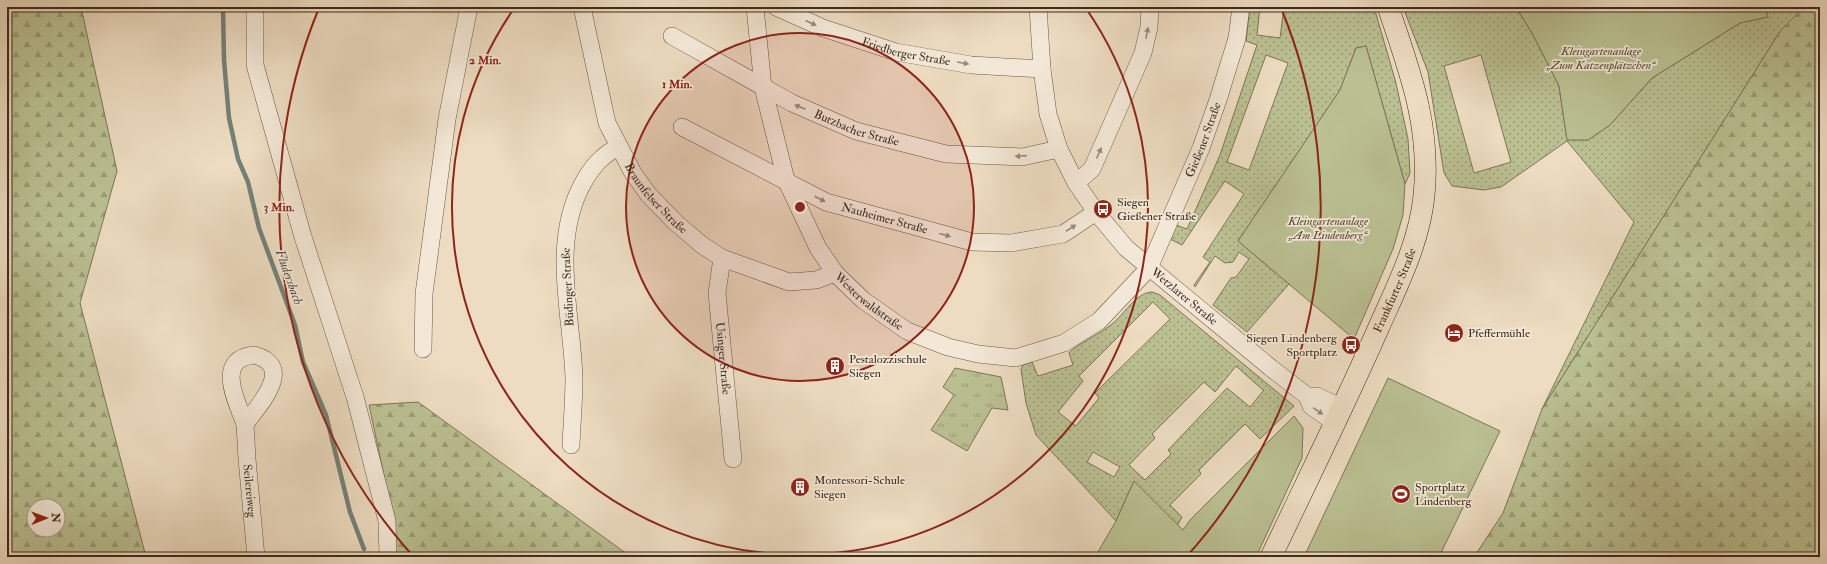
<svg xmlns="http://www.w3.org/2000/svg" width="1827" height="564" viewBox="0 0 1827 564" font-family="'IM FELL Double Pica',serif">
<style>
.grass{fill:url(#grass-dots);stroke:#7c7657;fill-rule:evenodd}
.forest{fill:url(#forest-firs);stroke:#7c7657;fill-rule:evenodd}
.park{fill:url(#park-tufts);stroke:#7c7657}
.garden{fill:#bac092;stroke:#7c7657}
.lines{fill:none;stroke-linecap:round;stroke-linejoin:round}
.stream{stroke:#758179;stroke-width:4.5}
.minor-casing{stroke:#6a5745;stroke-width:18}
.major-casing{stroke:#3e2b1c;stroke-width:22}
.minor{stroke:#f3e8d7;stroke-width:17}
.major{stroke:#eddcc1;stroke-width:21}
.oneway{fill:#988a7a}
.ring{fill:none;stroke:#8f2418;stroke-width:2}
.labels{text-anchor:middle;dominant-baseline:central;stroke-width:3.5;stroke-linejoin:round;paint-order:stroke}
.street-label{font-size:12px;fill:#3e2b1c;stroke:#f3e8d7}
.park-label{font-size:12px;font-style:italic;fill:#574934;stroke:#f3e8d7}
.poi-label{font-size:12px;fill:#3e2b1c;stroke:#f3e8d7;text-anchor:start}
.water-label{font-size:13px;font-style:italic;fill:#554f43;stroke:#f3e8d7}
.centre{fill:#8f2418;stroke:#f3e8d7;stroke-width:2}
.ring-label{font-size:12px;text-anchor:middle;font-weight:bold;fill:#8f2418;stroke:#f3e8d7;stroke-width:3.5;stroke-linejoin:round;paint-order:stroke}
</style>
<defs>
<pattern id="grass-dots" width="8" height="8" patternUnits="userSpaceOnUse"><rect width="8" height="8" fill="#bac092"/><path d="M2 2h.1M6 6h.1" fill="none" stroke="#999c76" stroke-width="1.8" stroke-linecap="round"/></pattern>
<pattern id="forest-firs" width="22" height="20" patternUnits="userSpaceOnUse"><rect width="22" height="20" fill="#bac092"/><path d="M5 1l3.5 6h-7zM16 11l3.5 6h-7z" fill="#999c76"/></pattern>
<pattern id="park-tufts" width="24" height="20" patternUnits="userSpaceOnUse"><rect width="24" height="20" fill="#bac092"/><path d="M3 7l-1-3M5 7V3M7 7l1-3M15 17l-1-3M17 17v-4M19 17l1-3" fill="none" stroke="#999c76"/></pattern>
</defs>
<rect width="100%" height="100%" fill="#eddcc1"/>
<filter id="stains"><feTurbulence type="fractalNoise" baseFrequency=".005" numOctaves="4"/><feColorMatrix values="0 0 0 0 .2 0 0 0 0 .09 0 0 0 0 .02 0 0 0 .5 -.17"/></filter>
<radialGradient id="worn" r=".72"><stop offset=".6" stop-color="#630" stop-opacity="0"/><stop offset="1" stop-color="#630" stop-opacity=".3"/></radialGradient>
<!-- grass -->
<path class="grass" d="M1250,7H1260L1257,35L1280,38L1284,7H1354L1355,9V7H1374L1396,83L1408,139L1410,173L1405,184L1366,46L1356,48L1340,90L1238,241L1289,284L1247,332L1213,305L1231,278L1236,277L1249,259L1239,252L1233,262L1225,263L1215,256L1195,287L1194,285L1210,262L1203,257L1244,194L1225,181L1182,245L1170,239L1176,225L1187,229L1220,155L1257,45L1246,41ZM1266,55L1288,63L1249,170L1227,162Z
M1403,7H1516L1532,33L1559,86L1567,140H1588L1610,125L1652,78L1740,23L1768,17L1764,7H1804L1781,30L1542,409L1634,222L1567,141L1501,187L1484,190L1452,186L1444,173L1428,72ZM1481,55L1511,162L1474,173L1444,66Z
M1152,292L1160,295L1294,406L1260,439L1245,424L1199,470L1201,474L1170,505L1182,517L1177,526L1134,481L1116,521L1036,435L1026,403L1021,369L1023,365L1032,362L1038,376L1073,365L1069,353C1074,346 1103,332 1112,324C1125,314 1135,293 1152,292ZM1153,302L1170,319L1095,393L1099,398L1076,426L1058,412L1083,381L1079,376ZM1236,366L1263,390H1264L1250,407L1227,388L1168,450L1171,454L1145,480L1129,465L1155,438L1152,434L1204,382L1215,392ZM1093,452L1120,467L1114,477L1087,462Z"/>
<!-- forest -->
<path class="forest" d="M7,7H81L117,171L80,303L146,557H7ZM34,506H58V530H34Z
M1804,7H1820V557H1474L1503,513L1542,409L1781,30Z
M418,402L631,557H395L392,513L369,405Z"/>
<!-- park -->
<path class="park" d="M955,368L1001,377L1008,410L992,408L967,451L931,430L954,395L943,387Z"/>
<!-- garden -->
<path class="garden" d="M1516,7H1764L1768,17L1740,23L1652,78L1610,125L1588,140H1567L1559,86L1532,33Z
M1366,46L1405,184L1403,215L1393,249L1354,339L1238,241L1340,90L1356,48Z
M1388,378L1500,431L1439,557H1304Z
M1294,416L1303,428L1302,458L1256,557H1095L1116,521L1134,481L1183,530L1190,520Z"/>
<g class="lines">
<!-- stream -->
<path class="stream" d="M223,7L224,60L229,118L238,159L248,182L259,228L295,325L303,362L326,415L350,512L364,549"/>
<!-- minor casing -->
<g class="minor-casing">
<g id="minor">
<path d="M255,7V65L303,237L355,397L387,521L388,557"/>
<path id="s1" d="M582,7L607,123L633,173L648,194L675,222L702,245L722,258L789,282L816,280L835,273"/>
<path id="s2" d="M755,7L763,87L786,180L818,248L835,273L863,300L907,331L948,347L978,354L1016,358L1064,343L1099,321L1149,268L1201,148L1218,100L1237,38L1241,7"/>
<path id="s3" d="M776,7L823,28L896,52L971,65L1042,69"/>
<path id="s4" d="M1038,7L1042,69L1048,114L1059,149L1076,183L1096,212L1126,248L1271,368L1307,396L1311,406L1335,423"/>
<path id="s5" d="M672,36L792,103L856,131L946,154L1022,157L1059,149"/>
<path id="s6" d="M682,127L826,202L972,242L1011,243L1063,234L1096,212"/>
<path d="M1076,183L1092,169L1143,53L1149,27L1150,7"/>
<path id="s7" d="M722,258L717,293L733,459"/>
<path d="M423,349L424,294L447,119L469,7"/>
<path d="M254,355C296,366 259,405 245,424C237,402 214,359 254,355Z"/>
<path d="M1307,396H1317L1342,408"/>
<path id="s8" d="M245,424L247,459L256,557"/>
<path d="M571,445C572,423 574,400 574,378C572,314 550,243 583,183C592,167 601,156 618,147"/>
</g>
</g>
<!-- major casing -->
<g class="major-casing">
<g id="major">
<path id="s9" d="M1271,557C1307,481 1344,406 1378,329C1397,286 1419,244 1424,196C1431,126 1410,72 1388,7"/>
</g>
</g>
<!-- minor -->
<use href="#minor" class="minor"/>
<!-- major -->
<use href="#major" class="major"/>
</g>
<!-- one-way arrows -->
<defs><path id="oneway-solid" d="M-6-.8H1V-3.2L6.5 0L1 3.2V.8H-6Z"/></defs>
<g class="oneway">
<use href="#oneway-solid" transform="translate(811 23) rotate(24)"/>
<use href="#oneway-solid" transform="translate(1147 33) rotate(-79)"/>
<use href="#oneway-solid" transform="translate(963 63) rotate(10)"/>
<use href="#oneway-solid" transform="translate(800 107) rotate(-157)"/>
<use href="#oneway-solid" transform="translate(1099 153) rotate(-66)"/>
<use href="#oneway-solid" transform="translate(1021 156) rotate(176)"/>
<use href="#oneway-solid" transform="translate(820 199) rotate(28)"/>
<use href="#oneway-solid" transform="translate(1071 228) rotate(-33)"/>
<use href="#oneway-solid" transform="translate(945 235) rotate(15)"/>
<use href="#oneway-solid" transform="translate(1318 411) rotate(35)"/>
</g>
<!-- distance rings -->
<circle cx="800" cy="207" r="174" fill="#8f2418" fill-opacity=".12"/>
<g class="ring">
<circle cx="800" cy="207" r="174"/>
<path d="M1085 7A348 348 0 1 1 515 7"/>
<path d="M413 556A521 521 0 0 1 319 8M1281 8A521 521 0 0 1 1187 556"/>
</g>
<!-- icons -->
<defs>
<g id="bus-disc" transform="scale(1)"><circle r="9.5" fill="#8f2418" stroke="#f3e8d7"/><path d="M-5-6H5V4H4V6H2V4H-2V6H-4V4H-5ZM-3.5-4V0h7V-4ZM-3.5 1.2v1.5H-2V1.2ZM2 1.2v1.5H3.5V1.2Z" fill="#fff"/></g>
<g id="hotel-disc" transform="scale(1)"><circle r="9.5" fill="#8f2418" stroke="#f3e8d7"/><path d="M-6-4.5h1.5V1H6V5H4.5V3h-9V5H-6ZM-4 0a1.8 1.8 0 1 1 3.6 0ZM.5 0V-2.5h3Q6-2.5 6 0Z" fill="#fff"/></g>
<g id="building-disc" transform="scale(1)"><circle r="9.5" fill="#8f2418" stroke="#f3e8d7"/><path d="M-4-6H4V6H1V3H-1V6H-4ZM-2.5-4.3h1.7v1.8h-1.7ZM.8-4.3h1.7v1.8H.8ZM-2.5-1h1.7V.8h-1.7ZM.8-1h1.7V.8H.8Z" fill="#fff"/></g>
<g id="stadium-disc" transform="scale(1)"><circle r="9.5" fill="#8f2418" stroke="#f3e8d7"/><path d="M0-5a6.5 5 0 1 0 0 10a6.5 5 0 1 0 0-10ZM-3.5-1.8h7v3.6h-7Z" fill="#fff"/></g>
</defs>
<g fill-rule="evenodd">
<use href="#bus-disc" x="1103" y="209"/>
<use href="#hotel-disc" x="1454" y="333"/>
<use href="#bus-disc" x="1351" y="345"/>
<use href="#building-disc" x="835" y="366"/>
<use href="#building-disc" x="800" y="487"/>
<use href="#stadium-disc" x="1401" y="494"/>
</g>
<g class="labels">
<!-- street labels -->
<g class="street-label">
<text stroke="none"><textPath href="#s3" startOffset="138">Friedberger Straße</textPath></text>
<text stroke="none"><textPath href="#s5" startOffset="207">Butzbacher Straße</textPath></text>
<text stroke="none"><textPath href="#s2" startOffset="791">Gießener Straße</textPath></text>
<text stroke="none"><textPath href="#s1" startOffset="209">Braunfelser Straße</textPath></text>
<text stroke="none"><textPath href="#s6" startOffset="223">Nauheimer Straße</textPath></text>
<text transform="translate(568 287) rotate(-93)">Büdinger Straße</text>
<text stroke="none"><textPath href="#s9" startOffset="294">Frankfurter Straße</textPath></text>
<text stroke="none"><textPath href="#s4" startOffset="340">Wetzlarer Straße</textPath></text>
<text stroke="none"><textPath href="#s2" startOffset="326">Westerwaldstraße</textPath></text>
<text stroke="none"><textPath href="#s7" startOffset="101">Usinger Straße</textPath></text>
<text stroke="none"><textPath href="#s8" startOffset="67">Seilereiweg</textPath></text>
</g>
<!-- park labels -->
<g class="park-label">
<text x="1601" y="51">Kleingartenanlage<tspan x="1601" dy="14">„Zum Katzenplätzchen“</tspan></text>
<text x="1328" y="221">Kleingartenanlage<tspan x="1328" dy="14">„Am Lindenberg“</tspan></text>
</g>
<!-- poi labels -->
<g class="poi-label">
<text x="1117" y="202">Siegen<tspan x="1117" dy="14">Gießener Straße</tspan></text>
<text x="1468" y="333">Pfeffermühle</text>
<text x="1337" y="338" text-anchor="end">Siegen Lindenberg<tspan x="1337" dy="14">Sportplatz</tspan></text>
<text x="849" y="359">Pestalozzischule<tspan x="849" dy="14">Siegen</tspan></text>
<text x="814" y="480">Montessori-Schule<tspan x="814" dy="14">Siegen</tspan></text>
<text x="1415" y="487">Sportplatz<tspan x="1415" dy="14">Lindenberg</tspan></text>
</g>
<!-- water labels -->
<g class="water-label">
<text transform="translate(289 277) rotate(70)">Fludersbach</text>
</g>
</g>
<circle cx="800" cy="207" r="6" class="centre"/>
<g class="ring-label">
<text x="485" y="64">2 Min.</text>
<text x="677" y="88">1 Min.</text>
<text x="279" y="211">3 Min.</text>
</g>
<!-- margin -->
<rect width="1827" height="564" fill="none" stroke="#eddcc1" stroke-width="24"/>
<rect x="8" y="8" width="1811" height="548" fill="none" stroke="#3e2b1c" stroke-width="2"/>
<rect x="12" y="12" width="1803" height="540" fill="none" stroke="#3e2b1c"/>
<!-- north arrow -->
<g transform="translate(46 518) rotate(89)"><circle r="19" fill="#f3e8d7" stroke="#ab9c8c"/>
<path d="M0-3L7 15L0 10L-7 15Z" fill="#8f2418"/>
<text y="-6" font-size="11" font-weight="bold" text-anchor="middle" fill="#3e2b1c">N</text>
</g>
<rect width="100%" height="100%" filter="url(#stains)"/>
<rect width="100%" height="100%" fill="url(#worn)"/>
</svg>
